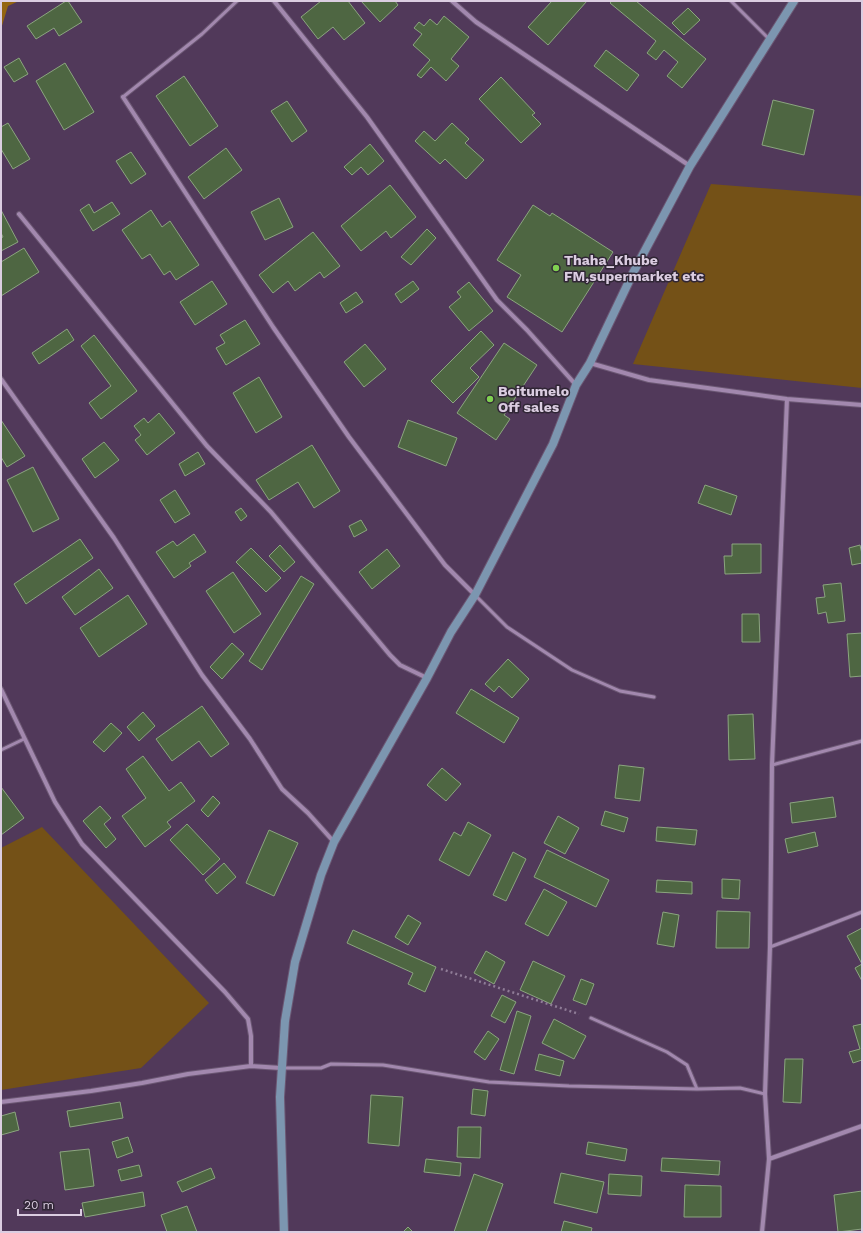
<svg xmlns="http://www.w3.org/2000/svg" width="863" height="1233" viewBox="0 0 863 1233" font-family="'Work Sans',sans-serif">
<style>
.green{fill:#745117}
.forest{fill:#946511}
.building{fill:#4e6642;stroke:#8ba57f}
.lines{fill:none;stroke-linecap:round;stroke-linejoin:round}
.service-casing{stroke:#6b5773;stroke-width:5}
.minor-casing{stroke:#6b5773;stroke-width:6}
.secondary-casing{stroke:#6b5773;stroke-width:10}
.path{stroke:#8f7c97;stroke-width:2.5;stroke-dasharray:2 3;stroke-linecap:butt}
.service{stroke:#a288ae;stroke-width:3}
.minor{stroke:#a288ae;stroke-width:4}
.secondary{stroke:#7c96b0;stroke-width:8}
.poi-dot{fill:#80d051;stroke:#302635;stroke-width:1.5}
.labels{text-anchor:middle;dominant-baseline:central;stroke-width:3;stroke-linejoin:round;paint-order:stroke}
.poi-label{font-size:14px;font-weight:bold;fill:#dbcde1;stroke:#302635;text-anchor:start}
</style>
<rect width="100%" height="100%" fill="#51395a"/>
<!-- green -->
<path class="green" d="M711,184L862,196V388L633,364Z
M42,827L209,1003L141,1068L1,1090V848Z"/>
<!-- forest -->
<path class="forest" d="M1,1H19L8,6L1,29Z"/>
<!-- building -->
<path class="building" d="M66,1H68L82,22L59,36L54,28L36,39L27,26Z
M321,1H348L365,23L344,40L333,27L318,39L301,17Z
M361,1H395L398,5L380,22Z
M552,1H587L548,45L528,27Z
M612,1H636L706,59L682,88L667,76L678,62L664,50L656,60L647,53L656,41L610,3Z
M688,8L700,20L684,35L672,23Z
M444,16L469,37L451,59L459,66L446,81L431,67L421,78L417,75L430,60L413,45L422,34L414,28L419,22L424,26L430,19L437,25Z
M606,50L639,75L627,91L594,66Z
M19,58L28,74L14,82L4,67Z
M65,63L94,112L64,130L36,81Z
M184,76L218,126L190,146L156,96Z
M501,77L535,113L532,115L541,124L521,143L479,99Z
M773,100L814,110L804,155L762,145Z
M287,101L307,131L292,142L271,111Z
M8,123L30,159L13,169L1,149V127Z
M452,123L469,139L465,143L484,160L466,179L445,159L440,164L415,141L424,131L435,141Z
M370,144L384,161L368,175L361,167L352,175L344,167Z
M226,148L242,170L204,199L188,177Z
M131,152L146,174L131,184L116,161Z
M390,185L416,217L391,238L386,231L361,251L341,226Z
M279,198L293,227L265,240L251,212Z
M112,202L120,214L93,231L80,210L89,204L94,213Z
M533,205L550,216L552,213L613,252L562,332L507,297L521,275L497,260Z
M1,210L18,242L1,251V238L3,237L1,233Z
M151,210L162,227L170,221L199,265L176,280L170,271L164,275L150,254L142,259L122,230Z
M427,229L436,238L411,265L401,257Z
M313,232L340,266L324,278L320,272L295,291L288,281L273,293L259,275Z
M24,248L39,272L1,296V262Z
M212,281L227,304L195,325L180,302Z
M413,281L419,289L401,303L395,294Z
M469,282L493,311L469,331L449,307L461,297L457,292Z
M356,292L363,302L346,313L340,303Z
M245,320L260,344L226,365L216,348L225,343L220,335Z
M67,329L74,340L39,364L32,353Z
M481,331L494,345L470,368L479,377L453,403L431,381Z
M94,335L137,391L101,419L89,403L111,386L81,346Z
M504,343L537,365L504,415L510,419L496,440L457,413Z
M365,344L386,369L364,387L344,362Z
M259,377L282,417L256,433L233,393Z
M159,413L175,433L147,455L135,440L141,435L134,426L144,418L148,423Z
M1,420L25,456L7,467L1,457Z
M408,420L457,438L446,466L398,447Z
M104,442L119,460L95,478L82,459Z
M312,445L340,491L314,508L298,482L269,500L256,480Z
M198,452L205,464L185,476L179,464Z
M33,467L59,519L33,532L7,480Z
M705,485L737,496L731,515L698,503Z
M175,490L190,514L175,523L160,500Z
M241,508L247,516L241,521L235,512Z
M361,520L367,530L354,537L349,526Z
M194,534L206,552L189,563L191,566L174,578L156,552L173,541L177,546Z
M80,539L93,558L26,604L14,584Z
M732,544H761V573L725,574L724,556H732Z
M280,545L295,562L284,572L269,556Z
M860,545L862,554V563L852,565L849,548Z
M251,548L281,578L266,592L236,562Z
M387,549L400,566L372,589L359,572Z
M99,569L113,588L75,615L62,597Z
M233,572L261,614L234,633L206,591Z
M301,576L314,584L262,670L249,661Z
M841,583L845,621L828,623L826,612L818,614L816,598L825,597L823,585Z
M128,595L147,624L99,657L80,628Z
M742,614H759L760,642H742Z
M862,633V676L850,677L847,634Z
M232,643L244,654L222,679L210,667Z
M508,659L529,679L512,698L499,686L494,692L485,684Z
M471,689L519,718L504,743L456,713Z
M202,706L229,744L211,757L199,741L172,761L156,739Z
M143,712L155,726L139,741L127,727Z
M753,714L755,759L729,760L728,715Z
M111,723L122,733L104,752L93,742Z
M143,756L169,791L181,782L195,801L167,822L171,827L145,847L122,816L146,798L126,769Z
M619,765L644,768L640,801L615,798Z
M442,768L461,784L446,801L427,785Z
M1,787L24,818L1,835Z
M213,796L220,803L208,817L201,810Z
M833,797L836,817L792,823L790,803Z
M100,806L111,818L104,824L116,839L106,848L83,821Z
M605,811L628,818L624,832L601,825Z
M558,816L579,828L565,854L544,843Z
M468,822L491,835L469,876L439,860L454,832L461,836Z
M187,824L220,859L203,875L170,840Z
M657,827L697,830L695,845L656,841Z
M269,830L298,843L274,896L246,883Z
M815,832L818,846L788,853L785,839Z
M547,850L609,880L596,907L534,877Z
M513,852L526,859L506,901L493,895Z
M224,863L236,877L217,894L205,880Z
M722,879L740,880L739,899L722,898Z
M657,880L692,882V894L656,892Z
M544,889L567,902L548,936L525,924Z
M717,911L750,912L749,948H716Z
M663,912L679,915L674,947L657,944Z
M408,915L421,923L408,945L395,937Z
M862,928V981L855,968L862,964L847,936Z
M353,930L436,967L425,992L408,984L413,973L347,943Z
M486,951L505,962L494,984L474,973Z
M533,961L565,976L551,1004L520,990Z
M581,979L594,984L586,1005L573,1000Z
M502,995L516,1002L505,1023L491,1016Z
M517,1011L531,1016L514,1074L500,1070Z
M554,1019L586,1036L574,1059L542,1043Z
M862,1024V1060L853,1063L849,1052L860,1049L853,1026Z
M488,1031L499,1039L485,1060L474,1052Z
M539,1054L564,1061L560,1076L535,1070Z
M785,1059H803L801,1103L783,1102Z
M473,1089L488,1091L485,1116L471,1114Z
M371,1095L403,1097L399,1146L368,1143Z
M120,1102L123,1118L70,1127L67,1111Z
M15,1112L19,1130L1,1135V1116Z
M458,1127H481L480,1158L457,1157Z
M128,1137L133,1152L117,1158L112,1142Z
M588,1142L627,1149L625,1161L586,1154Z
M89,1149L94,1186L65,1190L60,1152Z
M662,1158L720,1161L719,1175L661,1171Z
M426,1159L461,1163L460,1176L424,1172Z
M139,1165L142,1176L121,1181L118,1170Z
M211,1168L215,1178L182,1192L177,1182Z
M561,1173L604,1182L597,1213L554,1203Z
M474,1174L503,1184L486,1232H454Z
M609,1174L642,1176L641,1196L608,1194Z
M685,1185L721,1186V1217H684Z
M862,1191V1229L838,1232L834,1195Z
M143,1192L145,1206L85,1217L82,1203Z
M187,1206L197,1232H167L161,1215Z
M564,1221L592,1228L591,1232H561Z
M408,1227L413,1232H403Z"/>
<g class="lines">
<!-- service casing -->
<g class="service-casing">
<path id="service" d="M731,1L769,39
M123,97L202,34L237,1
M475,595L507,627L572,670L620,691L654,697
M1,750L24,739
M772,765L862,741
M770,947L813,931L862,912
M591,1018L667,1052L687,1065L697,1089
M283,1068H321L331,1064L383,1065L489,1082L569,1086L697,1089L740,1088L765,1094"/>
</g>
<!-- minor casing -->
<g class="minor-casing">
<path id="minor" d="M274,1L367,117L497,300L527,330L576,385
M452,1L476,22L690,166
M123,97L273,327L349,437L445,565L475,595
M19,214L207,446L271,512L390,655L400,665L427,678
M590,363L649,380L787,399L862,405
M1,379L114,538L202,675L250,739L282,789L308,813L334,842
M1,689L55,802L82,844L225,992L248,1019L251,1036V1066
M1,1102L91,1091L142,1083L188,1074L251,1066L281,1068
M769,1159L862,1126
M762,1232L769,1159L765,1094L770,947L772,765L787,399"/>
</g>
<!-- secondary casing -->
<g class="secondary-casing">
<path id="secondary" d="M284,1232L280,1097L285,1021L295,962L321,875L334,842L427,678L451,632L475,595L553,444L576,385L590,363L633,273L690,166L794,1"/>
</g>
<!-- path -->
<path class="path" d="M441,969L579,1014"/>
<!-- service -->
<use href="#service" class="service"/>
<!-- minor -->
<use href="#minor" class="minor"/>
<!-- secondary -->
<use href="#secondary" class="secondary"/>
</g>
<!-- markers -->
<g class="poi-dot">
<circle cx="556" cy="268" r="4"/>
<circle cx="490" cy="399" r="4"/>
</g>
<g class="labels">
<!-- poi labels -->
<g class="poi-label">
<text x="564" y="260">Thaha_Khube<tspan x="564" dy="16">FM,supermarket etc</tspan></text>
<text x="498" y="391">Boitumelo<tspan x="498" dy="16">Off sales</tspan></text>
</g>
</g>
<!-- border -->
<rect width="863" height="1233" fill="none" stroke="#dbcde1" stroke-width="4"/>
<!-- scale -->
<path d="M18 1209v6h63v-6" fill="none" stroke="#dbcde1" stroke-width="2"/>
<text x="24" y="1209" font-size="12" fill="#dbcde1" stroke="#302635" stroke-width="3" paint-order="stroke">20 m</text>
</svg>
